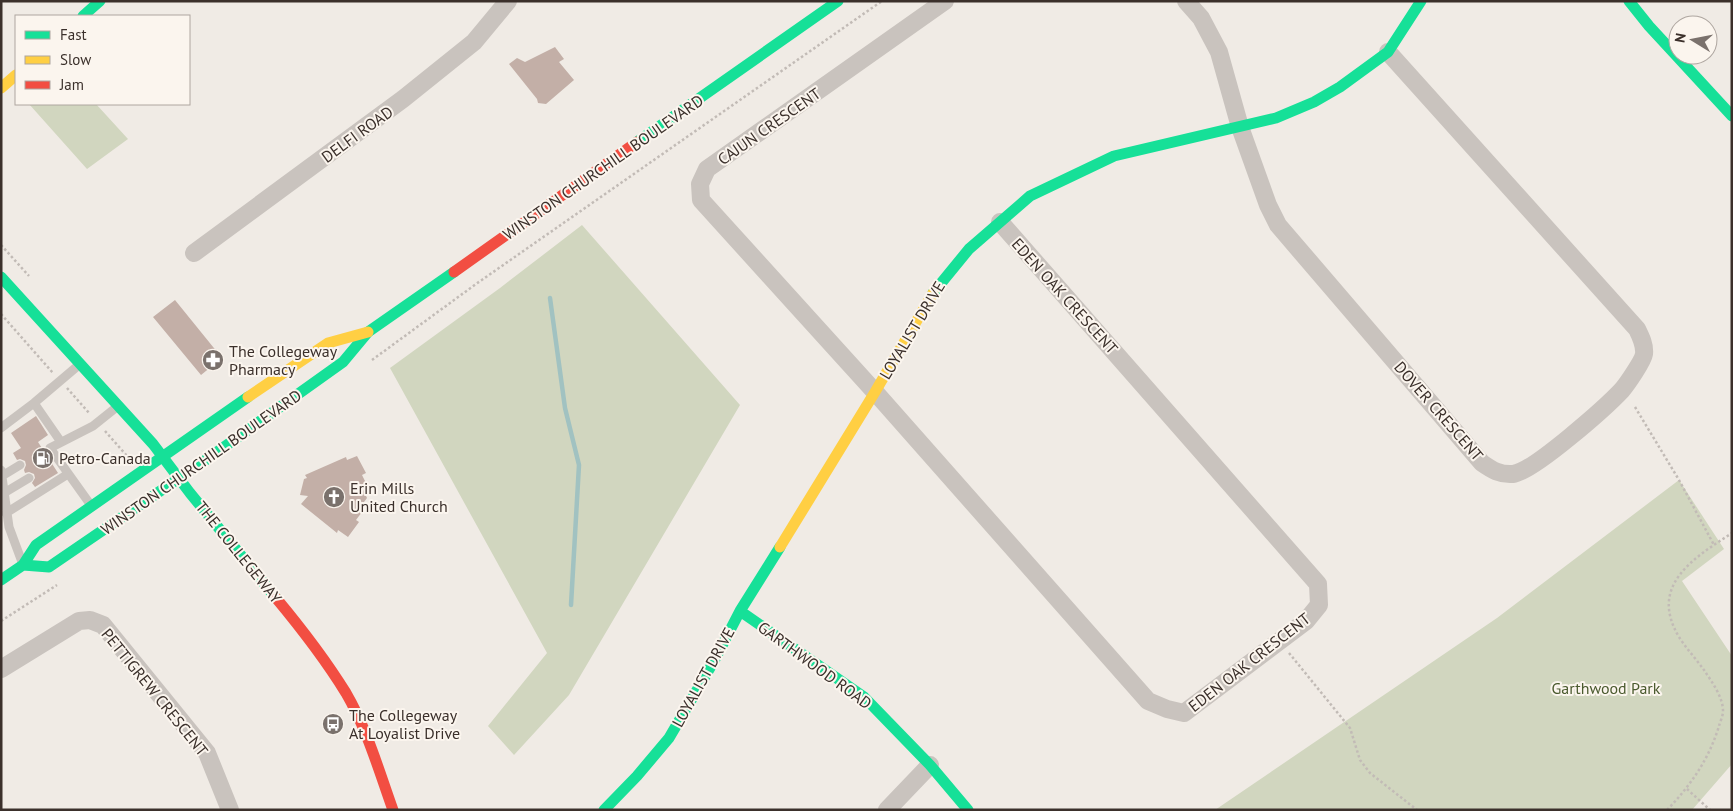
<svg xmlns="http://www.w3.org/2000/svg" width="1733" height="811" viewBox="0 0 1733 811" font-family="'PT Sans',sans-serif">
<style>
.green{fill:#d1d6bf}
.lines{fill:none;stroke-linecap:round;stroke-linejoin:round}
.stream{stroke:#a1c2c1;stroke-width:4.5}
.building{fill:#c3afa7}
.path{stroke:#c2bbb6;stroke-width:2.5;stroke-dasharray:2.5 2.5;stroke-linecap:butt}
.lane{stroke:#c9c3be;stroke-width:9}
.street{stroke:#c9c3be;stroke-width:18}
.fast{stroke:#16e098;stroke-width:11}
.slow{stroke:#ffcf43;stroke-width:11}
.jam{stroke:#f24e42;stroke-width:11}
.labels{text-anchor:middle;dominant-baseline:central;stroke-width:4;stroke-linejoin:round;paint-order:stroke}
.street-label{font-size:16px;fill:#3b302b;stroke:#fbf5ee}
.poi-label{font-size:16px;fill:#3b302b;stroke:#fbf5ee;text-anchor:start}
.park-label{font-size:16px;fill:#4a5a2e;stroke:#fbf5ee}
</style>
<rect width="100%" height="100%" fill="#f0ebe5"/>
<!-- green -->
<path class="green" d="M29,104H96L128,139L87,169Z
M582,225L740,405L569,695L514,755L488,726L547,653L390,368L500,288Z
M1679,480L1724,549L1682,581L1732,656V764L1692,810H1215L1497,618Z"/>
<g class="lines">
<!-- stream -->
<path class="stream" d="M550,298L565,408L579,465L571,605"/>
</g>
<!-- building -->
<path class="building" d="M555,47L564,59L559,62L574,80L546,104L538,103L537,99L509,64L517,58L525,62Z
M175,300L222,358L201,375L153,317Z
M36,416L48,435L38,442L58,473L35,487L32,483L35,478L34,474L29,472L25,473L24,470L26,465L25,461L20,459L17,460L13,453L21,448L11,433Z
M357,456L366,473L362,475L367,485L362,487L367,498L358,510L362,512L356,520L359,522L348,537L338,530L337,533L301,504L308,496L300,495L304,479L307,478L305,475L346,457L347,460Z"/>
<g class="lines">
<!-- path -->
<path class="path" d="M1,245L29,276
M1,314L53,373
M372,360L476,284L882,1
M67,388L90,414
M1635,407L1679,480L1714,545
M105,431L128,457
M1,621L57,585
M1289,653L1350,728L1360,760L1370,773L1417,810
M1687,789L1710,810
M1667,810C1691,785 1709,759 1719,726C1720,722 1723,716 1723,711C1723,697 1712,682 1704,670C1696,659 1686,648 1679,637C1648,585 1694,558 1732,533"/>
<!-- lane -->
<path class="lane" d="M34,403L61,442
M1,428L34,403L80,364
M1,470L9,527L22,562
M2,476L20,465
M4,493L29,478
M90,504L50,448L93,426L118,406
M6,513L68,474"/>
<!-- street -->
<path class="street" d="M945,1L707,169L700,184L701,200L875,392L1148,701L1167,709L1184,713L1306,621L1319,605L1318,584L1000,222
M1186,1L1201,18L1219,52L1240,127L1268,205L1278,225L1482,463C1492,470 1500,475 1513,474C1533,472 1606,407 1622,390C1627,384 1643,361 1644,354C1645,345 1641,337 1637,329L1388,52
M194,253L403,99L474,42L508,1
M1,669L79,621L90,620L103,625L207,753L230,810
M887,810L930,765"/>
<!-- fast -->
<path class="fast" d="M1629,1L1649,26L1732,116
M83,16L100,1
M637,142L838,1
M1,277L153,444L190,493L276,598
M933,293L969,249L1030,196L1114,156L1276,118L1314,102L1340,87L1388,52L1421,1
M23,565L49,567L210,457L343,362L368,332L454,272
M1,580L23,565L36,545L248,397
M740,611L864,697L930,765L968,810
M604,810L637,776L669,738L714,661L740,611L780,547"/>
<!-- slow -->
<path class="slow" d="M1,88L16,75
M248,397L328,343L368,332
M780,547L875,392L933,293"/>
<!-- jam -->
<path class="jam" d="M454,272L637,142
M276,598C301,628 325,659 346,693C367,729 379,771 393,810"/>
</g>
<!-- icons -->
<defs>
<g id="pharmacy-disc" transform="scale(1.125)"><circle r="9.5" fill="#7a716c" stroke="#fbf5ee"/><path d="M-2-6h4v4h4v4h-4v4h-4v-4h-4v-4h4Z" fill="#fff"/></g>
<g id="fuel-disc" transform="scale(1.125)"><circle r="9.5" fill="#7a716c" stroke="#fbf5ee"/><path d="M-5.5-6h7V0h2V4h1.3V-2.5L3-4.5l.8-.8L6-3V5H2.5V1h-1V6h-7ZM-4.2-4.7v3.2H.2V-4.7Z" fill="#fff"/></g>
<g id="church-disc" transform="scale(1.125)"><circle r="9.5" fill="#7a716c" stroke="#fbf5ee"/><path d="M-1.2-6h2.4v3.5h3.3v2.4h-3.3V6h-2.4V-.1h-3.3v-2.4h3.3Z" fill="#fff"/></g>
<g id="bus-disc" transform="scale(1.125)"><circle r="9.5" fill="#7a716c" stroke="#fbf5ee"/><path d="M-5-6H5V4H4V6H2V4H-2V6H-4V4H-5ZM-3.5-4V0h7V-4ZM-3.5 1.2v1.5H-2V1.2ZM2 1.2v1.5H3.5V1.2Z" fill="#fff"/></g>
</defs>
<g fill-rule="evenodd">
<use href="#pharmacy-disc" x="213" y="360"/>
<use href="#fuel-disc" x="43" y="458"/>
<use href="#church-disc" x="334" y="497"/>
<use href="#bus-disc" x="333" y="724"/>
</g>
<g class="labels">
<!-- street labels -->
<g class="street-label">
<text transform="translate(769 126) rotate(-35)">CAJUN CRESCENT</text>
<text transform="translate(357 134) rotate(-36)">DELFI ROAD</text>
<text transform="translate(603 167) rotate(-35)">WINSTON CHURCHILL BOULEVARD</text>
<text transform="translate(1065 296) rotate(48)">EDEN OAK CRESCENT</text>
<text transform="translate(912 330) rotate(-59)">LOYALIST DRIVE</text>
<text transform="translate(1439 411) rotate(49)">DOVER CRESCENT</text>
<text transform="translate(201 462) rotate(-35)">WINSTON CHURCHILL BOULEVARD</text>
<text transform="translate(239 552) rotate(51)">THE COLLEGEWAY</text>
<text transform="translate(1249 662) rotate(-38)">EDEN OAK CRESCENT</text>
<text transform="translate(815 665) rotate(36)">GARTHWOOD ROAD</text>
<text transform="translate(703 677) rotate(-61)">LOYALIST DRIVE</text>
<text transform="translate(155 692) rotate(51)">PETTIGREW CRESCENT</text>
</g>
<!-- poi labels -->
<g class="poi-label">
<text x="229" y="351">The Collegeway<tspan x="229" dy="18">Pharmacy</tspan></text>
<text x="59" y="458">Petro-Canada</text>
<text x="350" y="488">Erin Mills<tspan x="350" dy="18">United Church</tspan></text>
<text x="349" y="715">The Collegeway<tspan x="349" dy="18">At Loyalist Drive</tspan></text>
</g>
<!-- park labels -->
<g class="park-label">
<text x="1606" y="688">Garthwood Park</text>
</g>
</g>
<!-- border -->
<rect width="1733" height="811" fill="none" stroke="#3b302b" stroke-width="5"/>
<!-- legend -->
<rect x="15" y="15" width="175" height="90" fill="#fbf5ee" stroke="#aea6a0"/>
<rect x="25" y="31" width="25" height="8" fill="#16e098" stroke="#aea6a0"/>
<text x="60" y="40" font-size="15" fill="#3b302b">Fast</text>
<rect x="25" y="56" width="25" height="8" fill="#ffcf43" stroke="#aea6a0"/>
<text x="60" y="65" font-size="15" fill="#3b302b">Slow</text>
<rect x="25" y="81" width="25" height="8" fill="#f24e42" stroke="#aea6a0"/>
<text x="60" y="90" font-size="15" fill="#3b302b">Jam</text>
<!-- north arrow -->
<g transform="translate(1693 40) rotate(280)"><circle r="24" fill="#fbf5ee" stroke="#aea6a0"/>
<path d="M0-4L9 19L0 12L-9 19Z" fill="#7a716c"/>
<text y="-8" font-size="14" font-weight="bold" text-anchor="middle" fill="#3b302b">N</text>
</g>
</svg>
